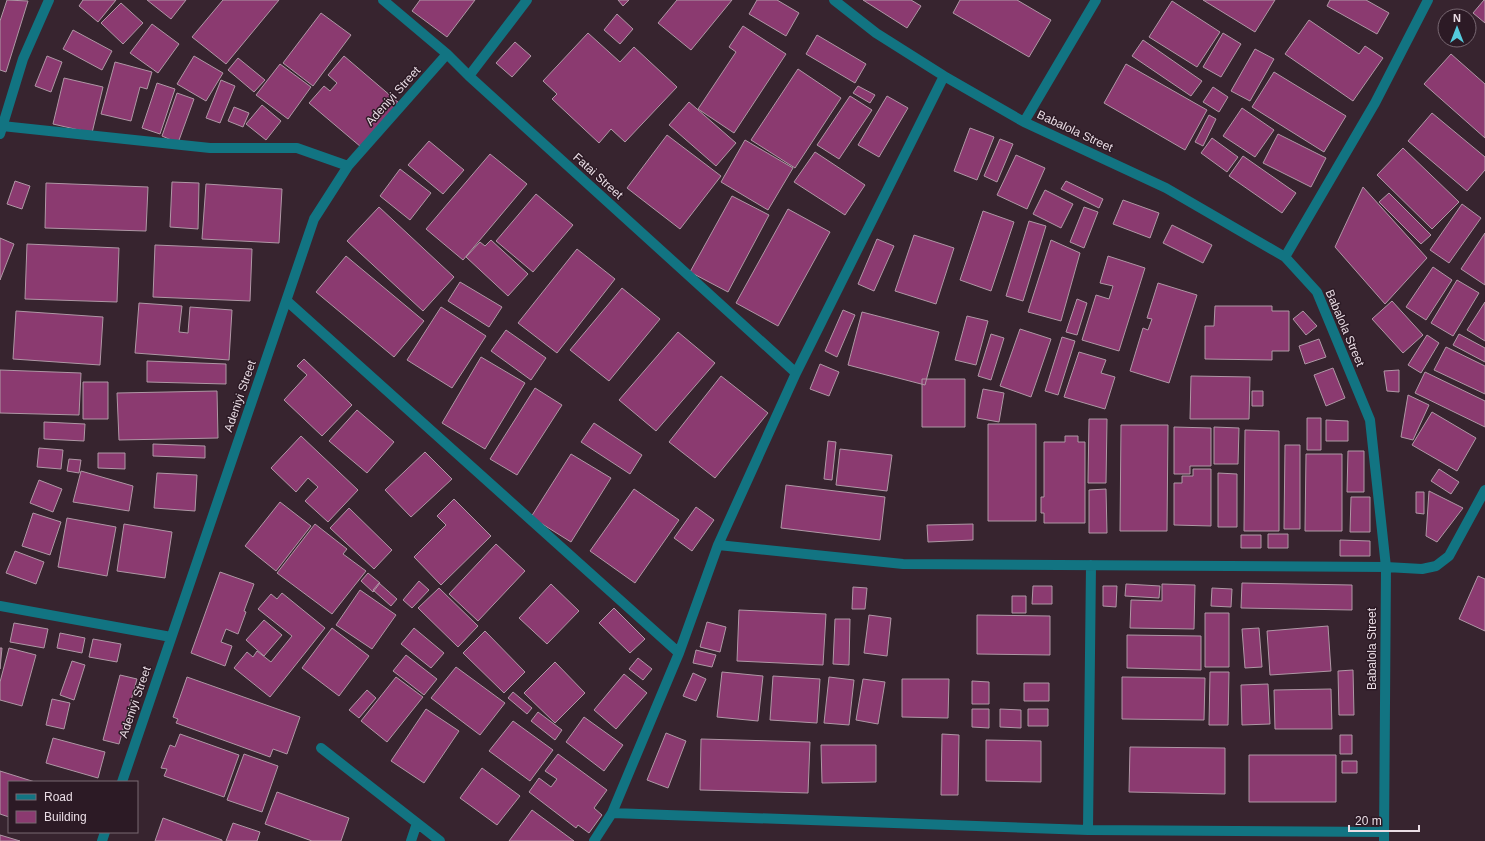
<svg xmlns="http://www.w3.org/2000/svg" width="1485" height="841" viewBox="0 0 1485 841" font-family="Helvetica,sans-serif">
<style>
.building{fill:#8b3a70;stroke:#af97a5}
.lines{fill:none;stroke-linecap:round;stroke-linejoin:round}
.minor{stroke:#127482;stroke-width:10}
.labels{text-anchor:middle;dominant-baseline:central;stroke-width:3;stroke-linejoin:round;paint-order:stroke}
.street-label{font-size:12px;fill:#eadde5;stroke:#2c1a25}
</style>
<rect width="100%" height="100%" fill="#37242f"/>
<!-- building -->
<path class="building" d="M7,0L28,1L6,72L0,70V21Z
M83,0H116L98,22L79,6Z
M147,0H186L171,19Z
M223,0H279L226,64L192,37Z
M420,0H475L447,37L412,11Z
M618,0H629L623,6Z
M677,0H732L691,50L658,23Z
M757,0H777L799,13L786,36L749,14Z
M863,0H911L921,6L907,28Z
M960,0H1017L1051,20L1029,57L953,13Z
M1203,0H1275L1255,32Z
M1330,0H1366L1389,13L1377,34L1327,6Z
M1484,0H1485V23L1473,13Z
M1172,1L1220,32L1197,67L1149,37Z
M121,3L143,23L123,44L101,23Z
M321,13L351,35L313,86L283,63Z
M617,14L633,29L620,44L604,30Z
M1309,20L1359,54L1365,46L1383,58L1353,101L1285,54Z
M152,24L179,44L158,73L130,53Z
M743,26L786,54L734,133L698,109L736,52L729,47Z
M73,30L112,51L102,70L63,49Z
M588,33L620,62L634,47L677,87L625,142L611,129L599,143L552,99L557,94L543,81Z
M1223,33L1241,44L1221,77L1203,67Z
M817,35L866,64L855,83L806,54Z
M1143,40L1202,81L1191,96L1132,56Z
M515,42L531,56L512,77L496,63Z
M1255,49L1274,59L1250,101L1231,91Z
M1451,54L1485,84V138L1424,84Z
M47,56L62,62L51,92L35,86Z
M194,56L223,73L206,101L177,84Z
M344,56L399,103L361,147L309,103L324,86L330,91L337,83L328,75Z
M238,58L265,80L254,92L228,70Z
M115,62L152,72L147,89L140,87L131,121L101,114Z
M280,64L311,87L288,119L256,95Z
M1126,64L1207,110L1185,150L1104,103Z
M798,69L841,98L795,168L751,140Z
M1274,72L1346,116L1324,152L1252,107Z
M64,78L103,87L92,133L53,124Z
M221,80L235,86L220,123L206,118Z
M157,83L175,89L160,134L142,128Z
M858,86L875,95L870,103L853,93Z
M1213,87L1228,97L1219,112L1203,102Z
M177,93L194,99L178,143L162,136Z
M850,96L872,110L839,159L817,145Z
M887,96L908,108L879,157L858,145Z
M689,102L736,143L716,166L669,125Z
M262,105L281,121L266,140L246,124Z
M234,107L249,113L243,127L228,121Z
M1242,108L1274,130L1255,157L1223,136Z
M1432,113L1485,157V170L1467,191L1408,141Z
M1209,115L1216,119L1203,146L1195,142Z
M970,128L994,137L977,180L954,171Z
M1278,134L1326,158L1311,187L1263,163Z
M667,135L721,176L680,229L627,188Z
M1212,138L1238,157L1227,172L1201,153Z
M1000,139L1013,144L997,182L984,176Z
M745,140L793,168L768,210L721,182Z
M429,141L464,170L443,194L408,165Z
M1403,148L1459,202L1432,229L1377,175Z
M815,152L865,185L845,215L794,182Z
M490,154L527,184L463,260L426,229Z
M1016,155L1045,168L1027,209L997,195Z
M1243,156L1296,193L1282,213L1229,176Z
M400,169L431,193L410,220L380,196Z
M15,181L30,186L22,209L7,204Z
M1066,181L1103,199L1099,208L1061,189Z
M172,182L199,183L198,229L170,227Z
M46,183L148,187L146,231L45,228Z
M206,184L282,189L279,243L202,239Z
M1363,187L1427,258L1385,304L1335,247Z
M1045,190L1073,204L1061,228L1033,214Z
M1389,193L1431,235L1421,244L1379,202Z
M536,194L573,225L533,272L496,241Z
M732,196L769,215L728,292L690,272Z
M1123,200L1159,213L1150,238L1113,224Z
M1462,204L1481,218L1449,263L1430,250Z
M379,207L454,277L423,311L347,241Z
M1084,207L1098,212L1084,248L1070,242Z
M788,209L830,232L778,326L736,303Z
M983,211L1014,222L991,291L960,280Z
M1029,221L1046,226L1023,301L1006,296Z
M1172,225L1212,245L1203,263L1163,243Z
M1485,233V285L1461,269Z
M914,235L954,248L936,304L895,291Z
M0,238L14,244L0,280Z
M877,239L894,246L874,291L858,284Z
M491,240L528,274L508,296L466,257L480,242L485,246Z
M1051,240L1080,253L1061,321L1028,312Z
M27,244L119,248L117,302L25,299Z
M155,245L252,249L250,301L153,297Z
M577,249L615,279L557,353L518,323Z
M346,256L424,321L394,357L316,292Z
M1108,256L1145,268L1119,351L1082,340L1096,295L1109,299L1113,286L1100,283Z
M1433,267L1452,280L1426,320L1406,307Z
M1457,280L1479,293L1453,336L1431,323Z
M460,282L502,307L489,327L448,301Z
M1158,283L1197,295L1169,383L1130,371L1143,328L1148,330L1152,319L1147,318Z
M622,288L660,319L609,381L570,350Z
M1077,299L1087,303L1077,335L1066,332Z
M1392,301L1423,335L1403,353L1372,319Z
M1485,302V341L1467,330Z
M139,303L182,306L179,332L188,333L190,307L232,310L229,360L135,353Z
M1215,306H1272V311H1289V351H1272V360L1205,359V326H1214Z
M441,307L486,336L452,388L407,360Z
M843,310L855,315L837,357L825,351Z
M16,311L103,317L100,365L13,359Z
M1303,311L1317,326L1306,335L1293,319Z
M862,312L939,332L925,385L848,365Z
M967,316L988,321L976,365L955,360Z
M1020,329L1051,339L1031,397L1000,386Z
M506,330L546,358L531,380L491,351Z
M678,332L715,363L656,431L619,400Z
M991,334L1004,338L991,380L978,376Z
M1459,334L1485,348V362L1453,345Z
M1427,335L1439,343L1421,373L1408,365Z
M1062,337L1075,341L1058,395L1045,391Z
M1319,339L1326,357L1305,364L1299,346Z
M1446,347L1485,366V394L1434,370Z
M1079,352L1106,360L1101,373L1115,377L1105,409L1064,397Z
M481,357L525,383L485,449L442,423Z
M304,359L352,405L322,436L284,400L307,375L297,366Z
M147,361L226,364V384L147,382Z
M820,364L839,372L829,396L810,389Z
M1333,368L1345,398L1326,406L1314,375Z
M0,370L81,373L79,415L0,413Z
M1399,370V392L1387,391L1384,371Z
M1425,372L1485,401V427L1415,393Z
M721,376L768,413L715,478L669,442Z
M1191,376L1250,377L1249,419H1190Z
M922,379H965V427H922Z
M83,382H108V419H83Z
M535,388L562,405L517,475L490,459Z
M983,389L1004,393L999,422L977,418Z
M217,391L218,438L119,440L117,393Z
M1252,391H1263V406H1252Z
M1408,395L1429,405L1413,440L1401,437Z
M357,410L394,442L367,473L329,441Z
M1432,412L1476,438L1457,471L1412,445Z
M1307,418H1321V450H1307Z
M1089,419H1107L1106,483H1088Z
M1326,420L1348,421V441H1326Z
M44,422L85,424L84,441L44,439Z
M594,423L642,455L630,474L581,442Z
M988,424H1036V521H988Z
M1121,425H1168L1167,531H1120Z
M1174,427L1211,428V466H1190V474H1174Z
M1214,427L1239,428L1238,464H1214Z
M1245,430L1279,431V531H1244Z
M301,436L358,490L328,522L305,501L318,487L308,478L296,492L271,468Z
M1065,436H1078V442H1085V523H1044V513H1041V497H1044V442H1065Z
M828,441L836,442L832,480L824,479Z
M153,444L205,446V458L153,456Z
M1285,445H1300V529H1284Z
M39,448L63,450L61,469L37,467Z
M840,449L892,455L887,491L836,485Z
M1348,451H1364V492H1347Z
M425,452L452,479L411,517L385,490Z
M98,453H125V469L98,468Z
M571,454L611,478L571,542L531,517Z
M1306,454H1342V531H1305Z
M69,459L81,460L79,473L67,471Z
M1193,469H1211V526L1174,525V483H1182V476H1193Z
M1439,469L1459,482L1451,494L1431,481Z
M81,471L133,486L129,511L73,502Z
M157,473L197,475L195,511L154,508Z
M1218,473L1237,474V527H1218Z
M39,480L62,489L53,512L30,503Z
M786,485L885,497L880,540L781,528Z
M634,489L679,520L635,583L590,551Z
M1106,489L1107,533H1089V490Z
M1429,491L1463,508L1437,542L1426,536Z
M1416,492H1424V514L1416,513Z
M1351,497H1370V532H1350Z
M454,499L491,536L441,585L414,557L446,525L437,516Z
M280,502L311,526L276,571L245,546Z
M696,507L714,520L692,551L674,538Z
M349,508L392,550L374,569L330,528Z
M33,513L61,522L50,555L22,546Z
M67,518L116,527L107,576L58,567Z
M124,524L172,532L165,578L117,571Z
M315,524L347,549L343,554L366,571L332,614L277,573Z
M973,524V540L928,542L927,525Z
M1268,534H1288V548H1268Z
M1241,535H1261V548H1241Z
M1340,540L1370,541V556H1340Z
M496,544L525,571L478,621L449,594Z
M15,551L44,562L36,584L6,573Z
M220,572L254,584L244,611L246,612L238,634L226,629L221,642L232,646L225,666L191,653Z
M368,573L380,583L373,592L361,581Z
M1478,576L1485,579V631L1459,619Z
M419,581L429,590L412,608L403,600Z
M379,583L397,599L391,606L373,590Z
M1242,583L1352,585V610L1241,608Z
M551,584L579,611L547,644L519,618Z
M1126,584L1160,586L1159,598L1125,596Z
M1162,584L1195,585L1194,629L1130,628L1131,600L1162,601Z
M1033,586H1052V604H1032Z
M1103,586H1117L1116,607L1103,606Z
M853,587L867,588L865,609H852Z
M439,588L478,626L458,647L418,608Z
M1212,588L1232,589L1231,607L1211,606Z
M360,590L396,615L372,649L336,625Z
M282,593L325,628L270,697L234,668L247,652L253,657L257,651L271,662L292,636L258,609L271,594L277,599Z
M1012,596H1026V613H1012Z
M614,608L645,639L630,653L599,623Z
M739,610L826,614L823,665L737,661Z
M1205,613H1229V667H1205Z
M869,615L891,618L887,656L864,653Z
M977,615L1050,616V655L977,654Z
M835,619H850L849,665L833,664Z
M264,620L282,635L264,656L246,640Z
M707,622L726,627L720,652L700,647Z
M14,623L48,629L44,648L10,642Z
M1328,626L1331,671L1270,675L1267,631Z
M332,628L369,656L339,696L302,668Z
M414,628L444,653L431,668L401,644Z
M1259,628L1262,667L1245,668L1242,629Z
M485,631L525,672L504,693L463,653Z
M60,633L85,638L82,653L57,648Z
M1127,635L1201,636V670L1127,668Z
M93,639L121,644L117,662L89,657Z
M0,648H2L0,669Z
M9,648L36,655L22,706L0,700V682Z
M696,650L716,655L712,667L693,663Z
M406,655L437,679L424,695L393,671Z
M638,658L652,669L643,680L629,669Z
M72,661L85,665L74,700L60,695Z
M555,662L585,693L555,723L524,693Z
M456,667L505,703L480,735L431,698Z
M1353,670L1354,715H1339L1338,671Z
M722,672L763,676L758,721L717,717Z
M1210,672H1229L1228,725H1209Z
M693,673L706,679L696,701L683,696Z
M624,674L647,693L616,729L594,710Z
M120,675L137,679L119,744L103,740Z
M773,676L820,679L817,723L770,720Z
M187,677L300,717L287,754L273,749L270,757L176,723L178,719L173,717Z
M396,677L423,697L387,742L361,721Z
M829,677L854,680L849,725L824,723Z
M1122,677L1205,678L1204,720L1122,719Z
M863,679L885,682L878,724L856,720Z
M902,679H949L948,718L902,717Z
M972,681L989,682V704H972Z
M1024,683H1049V701H1024Z
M1268,684L1270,724L1242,725L1241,685Z
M1331,689L1332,729H1275L1274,690Z
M367,690L376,698L359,718L349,710Z
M513,692L532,708L527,714L508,698Z
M52,699L70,703L64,729L46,725Z
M426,709L459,731L424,783L391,761Z
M972,709H989V728L972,727Z
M1000,709L1021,710V728L1000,727Z
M1028,709H1048V726H1028Z
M538,712L562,730L555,740L531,721Z
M584,717L623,745L604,771L566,742Z
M513,721L553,750L530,781L489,751Z
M666,733L686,741L668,788L647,780Z
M180,734L239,755L224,797L164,776L167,769L161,768L170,745L175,747Z
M942,734L959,735L958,795H941Z
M1340,735H1352V754H1340Z
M53,738L105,752L98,778L46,763Z
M701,739L810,742L808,793L700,790Z
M986,740L1041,741V782L986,781Z
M821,745H876V782L822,783Z
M1130,747L1225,748V794L1129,792Z
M244,754L278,766L262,812L227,800Z
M558,754L607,790L594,808L602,815L589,833L578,825L576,828L529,792L539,778L551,787L557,779L545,771Z
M1249,755H1336V802H1249Z
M1342,761H1357V773H1342Z
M482,768L520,796L497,825L460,798Z
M0,771L35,782H9V817L0,814Z
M277,792L349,818L341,841H312L265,824Z
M532,810L574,841H509Z
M163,818L222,840V841H155Z
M233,823L260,832L257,841H226Z
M0,835L20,841H0Z"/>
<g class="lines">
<!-- minor -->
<path class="minor" d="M383,0L447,54L469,76L796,373
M834,0L876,33L944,76L1024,122L1166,188L1285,257L1317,292L1370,420L1386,567L1384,841
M469,76L527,0
M1024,122L1096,0
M2,126L210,148H297L348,166
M0,134L23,59L49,0
M1285,257L1375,103L1428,0
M287,301L679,653
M718,545L903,564L1386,567L1422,569L1436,566L1449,556L1485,490
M0,606L171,637
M321,748L440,841
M122,782L314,219L348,166L447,54
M612,813L1088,830L1384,832
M1088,830L1091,565
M102,841L105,832
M411,841L417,823
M594,841L612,813L679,653L718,545L796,373L944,76"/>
</g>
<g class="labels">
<!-- street labels -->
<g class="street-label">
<text transform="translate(393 96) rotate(-48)">Adeniyi Street</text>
<text transform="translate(1075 131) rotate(25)">Babalola Street</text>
<text transform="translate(598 176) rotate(42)">Fatai Street</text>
<text transform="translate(1345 328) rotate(67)">Babalola Street</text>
<text transform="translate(240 396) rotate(-71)">Adeniyi Street</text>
<text transform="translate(1372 649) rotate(-90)">Babalola Street</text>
<text transform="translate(135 702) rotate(-71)">Adeniyi Street</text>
</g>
</g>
<!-- legend -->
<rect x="8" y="781" width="130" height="52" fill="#2c1a25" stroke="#786872"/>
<rect x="16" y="794" width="20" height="6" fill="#127482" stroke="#786872"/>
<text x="44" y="801" font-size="12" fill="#eadde5">Road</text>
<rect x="16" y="811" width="20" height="12" fill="#8b3a70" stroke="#786872"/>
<text x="44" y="821" font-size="12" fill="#eadde5">Building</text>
<!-- north arrow -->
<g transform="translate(1457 28)"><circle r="19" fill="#2c1a25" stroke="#786872"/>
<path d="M0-3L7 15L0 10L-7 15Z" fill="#54cadd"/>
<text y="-6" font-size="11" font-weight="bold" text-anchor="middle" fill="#eadde5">N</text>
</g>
<!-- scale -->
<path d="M1349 825v6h70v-6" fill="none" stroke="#eadde5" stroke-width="2"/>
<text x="1355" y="825" font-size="12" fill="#eadde5" stroke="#2c1a25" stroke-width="3" paint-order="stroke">20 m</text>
</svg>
